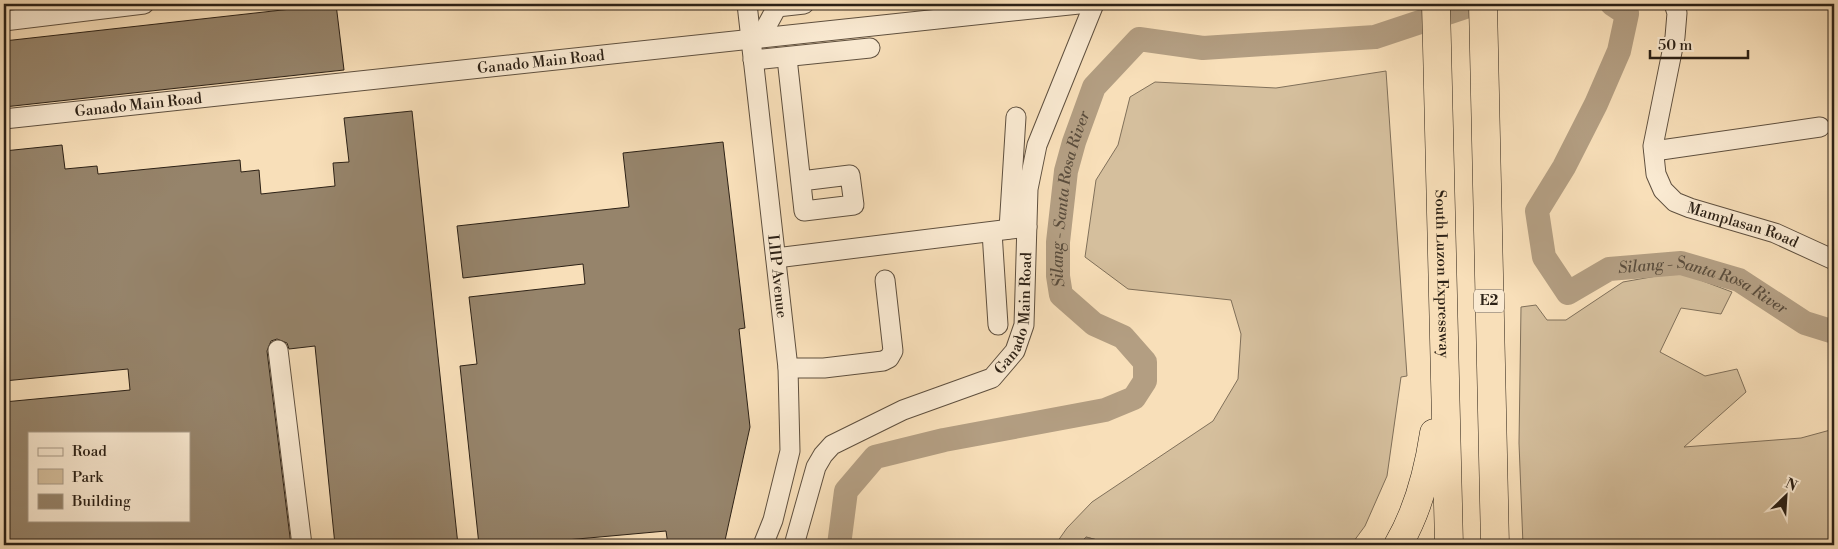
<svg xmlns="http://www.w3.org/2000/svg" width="1838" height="549" viewBox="0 0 1838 549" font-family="'Libre Bodoni',serif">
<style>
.green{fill:#d5bf9d;stroke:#80705a}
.water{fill:#b39e82;stroke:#7d6c57}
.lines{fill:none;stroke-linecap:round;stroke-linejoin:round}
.river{stroke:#b39e82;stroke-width:24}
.building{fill:#96846b;stroke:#2c2116;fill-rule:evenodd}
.minor-casing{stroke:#5f503f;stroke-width:21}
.highway-casing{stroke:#2c2116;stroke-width:29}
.minor{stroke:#faead2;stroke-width:19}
.highway{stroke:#f8dfb9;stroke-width:28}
.labels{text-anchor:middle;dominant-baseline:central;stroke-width:4.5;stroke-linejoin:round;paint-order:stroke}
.shield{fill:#faead2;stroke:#6a5d4e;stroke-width:1}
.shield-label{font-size:14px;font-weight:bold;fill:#2c2116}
.street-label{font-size:15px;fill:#2c2116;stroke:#faead2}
.water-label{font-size:16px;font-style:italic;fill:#5b4d3c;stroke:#faead2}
</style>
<rect width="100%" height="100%" fill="#f8dfb9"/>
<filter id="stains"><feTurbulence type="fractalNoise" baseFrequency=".004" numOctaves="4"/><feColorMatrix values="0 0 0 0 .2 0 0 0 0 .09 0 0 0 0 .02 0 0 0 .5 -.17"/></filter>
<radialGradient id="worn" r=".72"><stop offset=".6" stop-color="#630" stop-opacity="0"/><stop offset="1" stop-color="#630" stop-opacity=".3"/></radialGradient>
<!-- green -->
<path class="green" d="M1386,71L1407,376L1401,377L1387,476L1365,526L1351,545H1116L1086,537L1078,545H1055L1067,528L1092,502L1213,421L1238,379L1241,334L1231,300L1128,289L1085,257L1096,180L1118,145L1130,97L1155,82L1276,88Z
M1679,272L1732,292L1721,314L1681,308L1660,352L1705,376L1737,369L1746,392L1684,447L1801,438L1834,429V545H1523L1519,443L1521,307L1536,305L1547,320H1566L1623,282Z"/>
<!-- water -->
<path class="water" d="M1086,537L1116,545H1078Z"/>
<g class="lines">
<!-- river -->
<g class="river">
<path id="s1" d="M1612,4L1627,14L1619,51L1596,104L1564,167L1537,211L1544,257L1568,293L1609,269L1681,263L1739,280L1805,323L1834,332"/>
<path id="s2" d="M839,545L846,491L875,457L944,440L1105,410L1134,398L1145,381V362L1123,337L1094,324L1061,295L1058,276V242L1066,171L1074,142L1094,87L1139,39L1203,48L1375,37L1474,4"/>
</g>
</g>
<!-- building -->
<path class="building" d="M4,4H49L4,10Z
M336,4L344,70L4,107V41Z
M412,111L458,545H335L315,346L289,349L287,343L277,339L271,341L267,351L291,545H4V402L130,390L128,369L4,381V151L62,145L65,169L97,166L98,174L240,160L241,172L259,170L261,194L335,186L333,163L349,162L344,118ZM29,433H189V520H29Z
M723,142L745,328L739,329L750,427L724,545H668L666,531L555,541L556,545H479L460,366L477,364L469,297L585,284L583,264L463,278L457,226L629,207L623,153Z"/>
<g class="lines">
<!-- minor casing -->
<g class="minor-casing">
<g id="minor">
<path id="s3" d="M747,4L788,368L790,451L773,520L763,545"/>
<path id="s4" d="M1674,4L1677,13L1675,37L1653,146L1656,174L1663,190L1675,202L1690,208L1775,233L1834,260"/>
<path d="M4,21L144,4"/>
<path d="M760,38L777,7L804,4"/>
<path d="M787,58L804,211L854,205L850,175L801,181"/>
<path d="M753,60L870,48"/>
<path id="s5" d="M4,119L1079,4"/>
<path d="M1654,151L1820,127"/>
<path d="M1009,229L1016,117"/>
<path d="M992,232L998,325"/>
<path d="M776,258L1027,227"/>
<path d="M278,350L302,545"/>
<path d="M788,368H824L883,361L889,358L893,351L885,280"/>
<path id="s6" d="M794,545L816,467L823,455L832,445L903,410L992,378L1015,351L1024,325L1028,189L1037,145L1094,4"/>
</g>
</g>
<!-- highway casing -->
<g class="highway-casing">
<g id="highway">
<path id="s7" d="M1436,4L1449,545"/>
<path d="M1483,4L1495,545"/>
<path d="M1398,545C1418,511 1428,473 1434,433"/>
</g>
</g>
<!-- minor -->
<use href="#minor" class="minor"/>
<!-- highway -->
<use href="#highway" class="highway"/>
</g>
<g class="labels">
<!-- shield labels -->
<rect class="shield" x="1474" y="289.5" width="30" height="23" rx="4"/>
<g class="shield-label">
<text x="1489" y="301">E2</text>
</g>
<!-- street labels -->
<g class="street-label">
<text stroke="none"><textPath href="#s5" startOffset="540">Ganado Main Road</textPath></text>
<text stroke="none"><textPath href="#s5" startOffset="135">Ganado Main Road</textPath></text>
<text stroke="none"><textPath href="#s4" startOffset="279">Mamplasan Road</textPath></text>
<text stroke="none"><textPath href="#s7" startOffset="270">South Luzon Expressway</textPath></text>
<text stroke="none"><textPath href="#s3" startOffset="274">LIIP Avenue</textPath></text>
<text stroke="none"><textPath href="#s6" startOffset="354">Ganado Main Road</textPath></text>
</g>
<!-- water labels -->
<g class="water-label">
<text stroke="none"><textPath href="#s2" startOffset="611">Silang - Santa Rosa River</textPath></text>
<text stroke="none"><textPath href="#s1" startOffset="472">Silang - Santa Rosa River</textPath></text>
</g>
</g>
<!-- margin -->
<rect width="1838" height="549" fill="none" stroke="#f8dfb9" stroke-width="20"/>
<rect x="5" y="5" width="1828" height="539" fill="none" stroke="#2c2116" stroke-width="2.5"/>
<rect x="10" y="10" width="1818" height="529" fill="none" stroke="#2c2116"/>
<!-- legend -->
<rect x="28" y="432" width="162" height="90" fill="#faead2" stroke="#a89a87"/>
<rect x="38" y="448" width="25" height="8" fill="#faead2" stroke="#a89a87"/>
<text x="72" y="456" font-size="15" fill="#2c2116">Road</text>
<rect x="38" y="469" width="25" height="15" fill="#d5bf9d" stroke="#a89a87"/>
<text x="72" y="482" font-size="15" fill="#2c2116">Park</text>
<rect x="38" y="494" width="25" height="15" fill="#96846b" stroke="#a89a87"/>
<text x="72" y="506" font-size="15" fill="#2c2116">Building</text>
<!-- north arrow -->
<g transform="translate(1786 496) rotate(25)" stroke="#faead2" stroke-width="4" paint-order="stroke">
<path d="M0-4L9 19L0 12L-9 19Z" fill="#2c2116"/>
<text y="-8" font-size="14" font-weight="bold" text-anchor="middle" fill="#2c2116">N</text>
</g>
<!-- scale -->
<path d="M1650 50v8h98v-8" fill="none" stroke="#2c2116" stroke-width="2.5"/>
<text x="1658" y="50" font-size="15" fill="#2c2116" stroke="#faead2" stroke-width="4" paint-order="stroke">50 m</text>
<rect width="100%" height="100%" filter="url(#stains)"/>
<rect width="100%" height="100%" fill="url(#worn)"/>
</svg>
